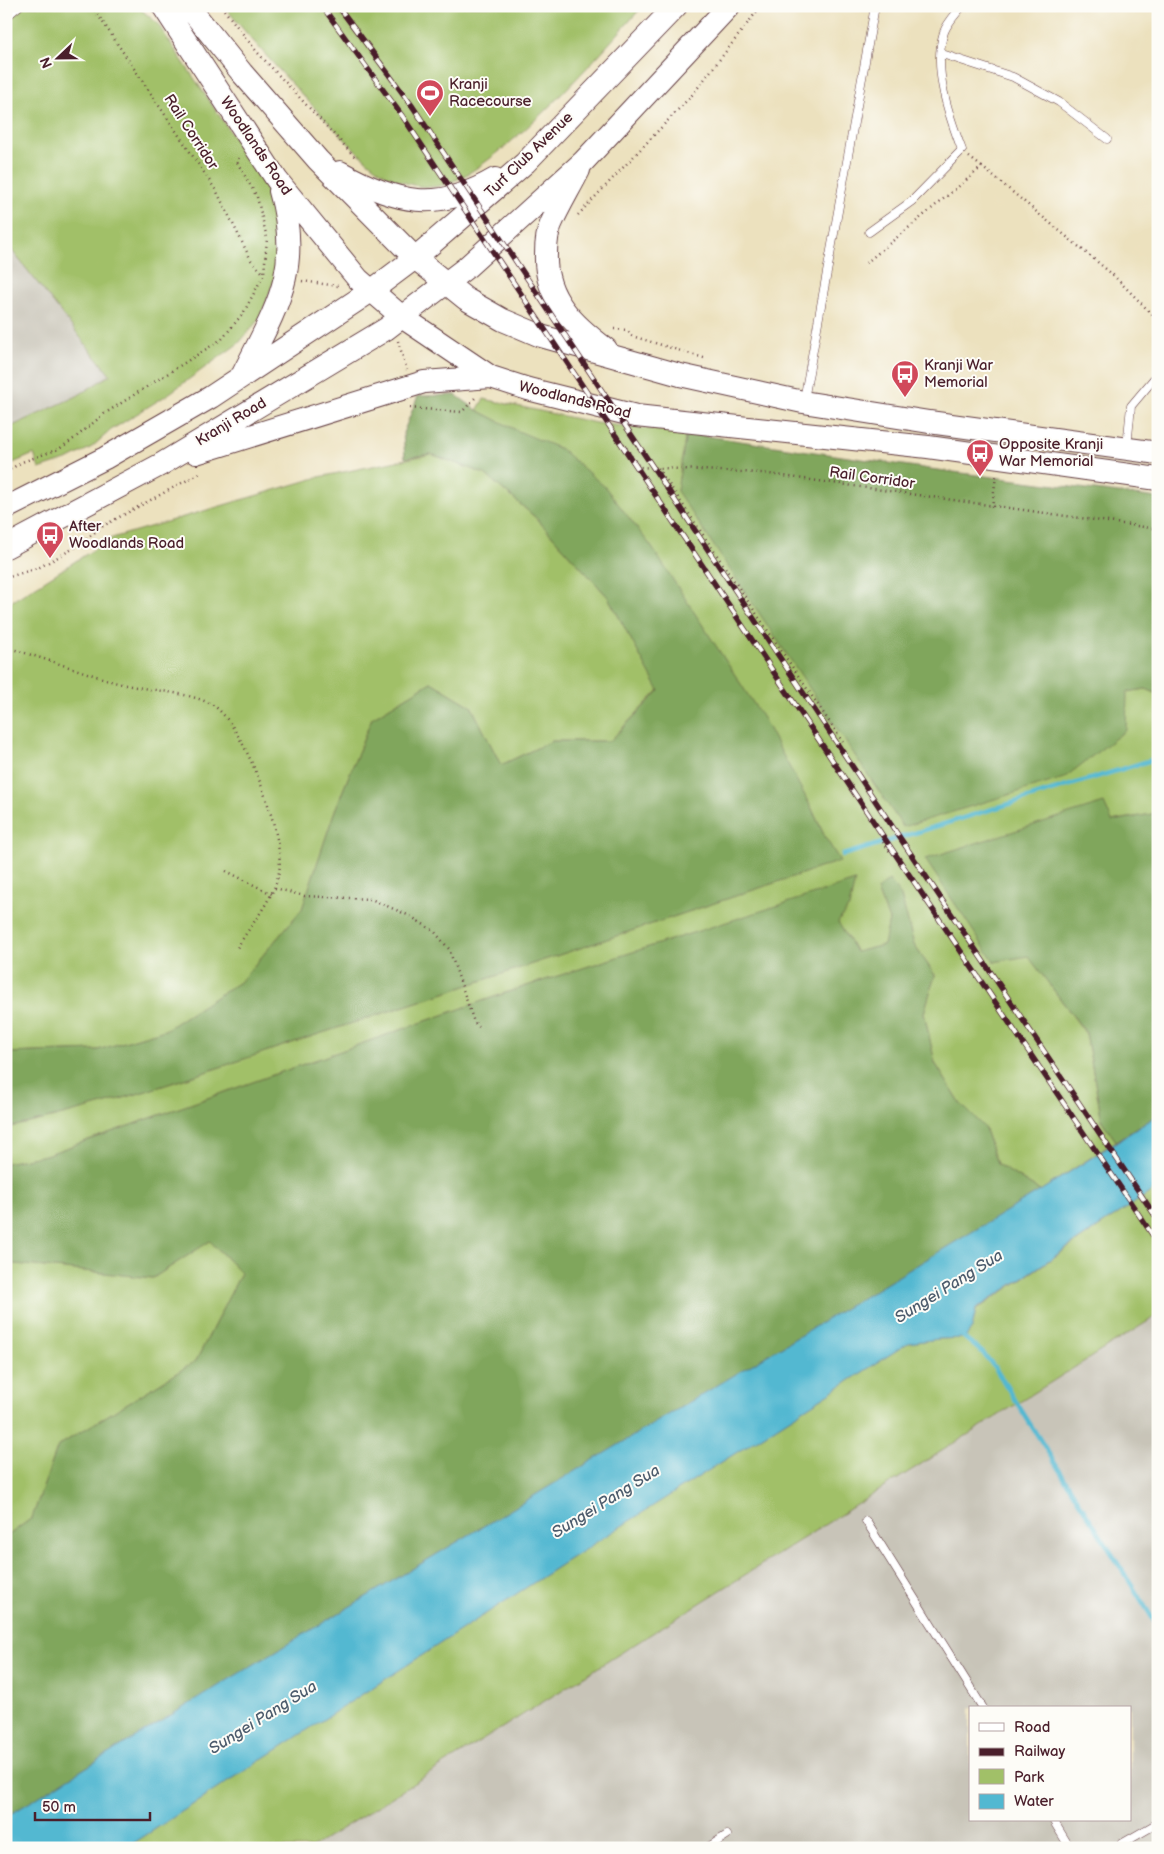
<svg xmlns="http://www.w3.org/2000/svg" width="1164" height="1854" viewBox="0 0 1164 1854" font-family="'Balsamiq Sans',sans-serif">
<style>
.industrial{fill:#c8c4b8;fill-rule:evenodd}
.green{fill:#a1c068;stroke:#76704a}
.forest{fill:#80a65c;stroke:#656244}
.water{fill:#52b8d1;stroke:#4e6c7e}
.lines{fill:none;stroke-linecap:round;stroke-linejoin:round}
.stream{stroke:#52b8d1;stroke-width:4.5}
.lane-casing{stroke:#623c41;stroke-width:9}
.primary-casing{stroke:#623c41;stroke-width:24}
.path{stroke:#623c41;stroke-width:2.5;stroke-dasharray:1 4;stroke-linecap:butt}
.lane{stroke:#fff;stroke-width:8}
.primary{stroke:#fff;stroke-width:22}
.rail-casing{stroke:#4a1f2b;stroke-width:5.5}
.rail{stroke:#fdfcf7;stroke-width:4;stroke-dasharray:11;stroke-linecap:butt}
.labels{text-anchor:middle;dominant-baseline:central;stroke-width:4;stroke-linejoin:round;paint-order:stroke}
.poi-label{font-size:15px;fill:#4a1f2b;stroke:#fdfcf7;text-anchor:start}
.street-label{font-size:15px;fill:#4a1f2b;stroke:#fdfcf7}
.water-label{font-size:16px;font-style:italic;fill:#4d5c6d;stroke:#fdfcf7}
</style>
<rect width="100%" height="100%" fill="#fdfcf7"/>
<filter id="ink" filterUnits="userSpaceOnUse"><feTurbulence type="fractalNoise" baseFrequency=".02" numOctaves="2"/><feDisplacementMap in="SourceGraphic" scale="10" xChannelSelector="R" yChannelSelector="G"/><feConvolveMatrix kernelMatrix="1 2 1 2 8 2 1 2 1" color-interpolation-filters="sRGB"/></filter>
<filter id="wash" filterUnits="userSpaceOnUse"><feTurbulence type="fractalNoise" baseFrequency=".0096" numOctaves="4" result="noise"/><feDisplacementMap in="SourceGraphic" scale="20" xChannelSelector="R" yChannelSelector="G"/><feGaussianBlur stdDeviation="1.12" result="paint"/><feColorMatrix in="noise" values="0 0 0 0 0 0 0 0 0 0 0 0 0 0 0 0 0 1.4 0 .05"/><feComposite in="paint" operator="in"/></filter>
<g filter="url(#wash)">
<rect width="100%" height="100%" fill="#ece1be"/>
<!-- industrial -->
<path class="industrial" d="M6,243L110,375L77,396L6,429Z
M1158,1315V1848H311L1008,1409ZM970,1708H1130V1820H970Z"/>
<!-- green -->
<path class="green" d="M6,6H131L134,9L138,7L157,23L264,182L274,207L279,233L277,273L260,318L239,343L167,395L111,430L92,447L69,459L39,469L34,454L6,466V429L77,396L110,375L6,243Z
M224,6H643C605,48 485,188 430,187C415,187 396,181 383,173C361,158 344,138 325,119C290,82 256,46 224,6Z
M484,399L596,423L686,433L677,491L1126,692L1146,689L1158,694V813L1111,821L1103,803L1028,955L1086,1034L1102,1121L1116,1141L1040,1191L997,1164L984,1127L960,1103L935,1063L924,1013L935,975L914,945L901,896L877,890L889,920L885,945L856,952L837,922L849,907L854,882L511,991L46,1155L6,1163V1128C113,1106 218,1067 322,1033C495,977 667,919 839,861L825,837L811,807L740,683L683,596L518,431L477,410Z
M431,454L485,474L535,517L608,597L659,690L610,741H552L501,765L471,706L431,682L372,718L334,813L302,909L241,981L165,1030L98,1050L6,1053V605L112,538L319,477Z
M1158,1187V1315L311,1848H126L573,1557L908,1343L938,1339L965,1338L972,1328L976,1310Z
M210,1241L241,1273L196,1361L58,1446L32,1518L6,1537V1263L153,1278Z"/>
<!-- forest -->
<path class="forest" d="M456,395L477,410L518,431L561,449L605,487L651,546L763,718L811,807L825,837L840,861C667,919 495,977 322,1033C218,1067 114,1106 6,1128V1053L98,1050L165,1030L241,981L302,909L334,813L372,718L431,682L471,706L501,765L552,741H610L659,691L608,597L535,517L485,474L431,454L405,458L403,433L418,396Z
M686,433L930,469L1158,498V694L1146,689L1127,692L1126,730L1064,778L903,827L677,491Z
M1104,803L1112,821L1158,813V1115L1116,1141L1102,1121L1086,1033L1028,956L994,962L925,859Z
M889,880L901,896L914,945L935,975L924,1013L935,1063L960,1103L984,1127L997,1164L1040,1191L228,1680L6,1817V1537L32,1518L58,1446L196,1361L241,1273L210,1241L153,1278L6,1263V1163L46,1155L511,991L855,881L849,907L838,922L856,952L884,945L889,920L877,890Z"/>
<!-- water -->
<path class="water" d="M1158,1115V1187L976,1309L972,1328L965,1338L938,1339L908,1343L573,1557L126,1848H6V1817L228,1680L1040,1191Z"/>
<g class="lines">
<!-- stream -->
<path class="stream" d="M843,855L1158,758
M961,1335L983,1353L995,1368L1158,1627"/>
</g>
</g>
<g filter="url(#ink)">
<g class="lines">
<!-- lane casing -->
<g class="lane-casing">
<path id="lane" d="M6,17L19,6
M942,54L1013,77L1059,102L1107,139
M869,232L912,201L962,150C949,116 932,68 944,32C947,23 956,14 962,6
M804,400L875,6
M1127,447L1131,406L1158,374
M866,1521L983,1708
M1053,1820L1070,1848
M1118,1846L1158,1823
M707,1848L727,1835"/>
</g>
<!-- primary casing -->
<g class="primary-casing">
<path id="primary" d="M163,6L277,180L358,279L402,317L491,377L528,389L636,416L928,447L1158,479
M188,6L242,73L318,160L415,258L466,299L503,320L541,336L680,375L803,402L929,422L1158,453
M579,170C570,188 559,206 551,224C547,233 546,245 546,254C544,298 574,325 606,349
M340,172C396,203 437,213 495,179
M242,376C276,308 303,270 280,191
M196,453L424,382L491,377
M6,508L105,458L211,397L371,291L415,258L525,163L676,6
M6,547L160,465L386,329L467,267L583,162L729,6"/>
</g>
<!-- path -->
<path class="path" d="M92,6L217,192L251,260L264,274
M221,6L257,52L356,158
M969,157L982,167
M578,215L693,94L761,6
M866,263L982,167L1112,274L1158,320
M302,281L338,286
M614,329L627,330L632,336L704,358L705,361
M398,341L407,370
M410,408L462,412L475,398
M615,431L639,467L762,473L1158,529
M658,468L843,742
M6,472L22,462L59,449L75,438L104,414L222,339L244,312L264,274L267,238L257,197L237,162L239,158
M992,507L996,476
M6,578L40,567L74,548L103,526L202,472
M6,647C41,658 76,669 111,681C141,691 184,690 211,704C243,721 286,837 279,872C274,899 251,924 237,948
M883,842L891,853
M226,871L272,894
M275,888L304,896L371,899L410,916L434,931L449,949L474,1022L479,1027"/>
<!-- lane -->
<use href="#lane" class="lane"/>
<!-- primary -->
<use href="#primary" class="primary"/>
<!-- rail casing -->
<g class="rail-casing">
<path id="rail" d="M322,6L403,117L883,836L1158,1243
M338,6L413,107L894,829L1158,1220"/>
</g>
<!-- rail -->
<use href="#rail" class="rail"/>
</g>
</g>
<!-- icons -->
<defs>
<g id="stadium-pin" transform="scale(1.4375)"><path d="M0 17L-7.5 6A9.5 9.5 0 1 1 7.5 6Z" fill="#d1495b" stroke="#fdfcf7"/><path d="M0-5a6.5 5 0 1 0 0 10a6.5 5 0 1 0 0-10ZM-3.5-1.8h7v3.6h-7Z" fill="#fff"/></g>
<g id="bus-pin" transform="scale(1.4375)"><path d="M0 17L-7.5 6A9.5 9.5 0 1 1 7.5 6Z" fill="#d1495b" stroke="#fdfcf7"/><path d="M-5-6H5V4H4V6H2V4H-2V6H-4V4H-5ZM-3.5-4V0h7V-4ZM-3.5 1.2v1.5H-2V1.2ZM2 1.2v1.5H3.5V1.2Z" fill="#fff"/></g>
</defs>
<g fill-rule="evenodd">
<use href="#stadium-pin" x="430" y="93"/>
<use href="#bus-pin" x="905" y="374"/>
<use href="#bus-pin" x="980" y="453"/>
<use href="#bus-pin" x="50" y="535"/>
</g>
<g class="labels">
<!-- poi labels -->
<g class="poi-label">
<text x="449" y="84">Kranji<tspan x="449" dy="17">Racecourse</tspan></text>
<text x="924" y="365">Kranji War<tspan x="924" dy="17">Memorial</tspan></text>
<text x="999" y="444">Opposite Kranji<tspan x="999" dy="17">War Memorial</tspan></text>
<text x="69" y="526">After<tspan x="69" dy="17">Woodlands Road</tspan></text>
</g>
<!-- street labels -->
<g class="street-label">
<text transform="translate(191 132) rotate(57)">Rail Corridor</text>
<text transform="translate(256 146) rotate(56)">Woodlands Road</text>
<text transform="translate(529 155) rotate(-44)">Turf Club Avenue</text>
<text transform="translate(575 400) rotate(14)">Woodlands Road</text>
<text transform="translate(231 422) rotate(-31)">Kranji Road</text>
<text transform="translate(872 478) rotate(8)">Rail Corridor</text>
</g>
<!-- water labels -->
<g class="water-label">
<text transform="translate(949 1287) rotate(-32)">Sungei Pang Sua</text>
<text transform="translate(606 1502) rotate(-32)">Sungei Pang Sua</text>
<text transform="translate(263 1718) rotate(-32)">Sungei Pang Sua</text>
</g>
</g>
<!-- margin -->
<rect width="1164" height="1854" fill="none" stroke="#fdfcf7" stroke-width="25"/>
<!-- legend -->
<rect x="969" y="1706" width="162" height="115" fill="#fdfcf7" stroke="#b5a4a5"/>
<rect x="979" y="1723" width="25" height="8" fill="#ffffff" stroke="#b5a4a5"/>
<text x="1014" y="1732" font-size="15" fill="#4a1f2b">Road</text>
<rect x="979" y="1748" width="25" height="8" fill="#4a1f2b" stroke="#b5a4a5"/>
<text x="1014" y="1756" font-size="15" fill="#4a1f2b">Railway</text>
<rect x="979" y="1769" width="25" height="15" fill="#a1c068" stroke="#b5a4a5"/>
<text x="1014" y="1782" font-size="15" fill="#4a1f2b">Park</text>
<rect x="979" y="1794" width="25" height="15" fill="#52b8d1" stroke="#b5a4a5"/>
<text x="1014" y="1806" font-size="15" fill="#4a1f2b">Water</text>
<!-- north arrow -->
<g transform="translate(58 58) rotate(248)" stroke="#fdfcf7" stroke-width="4" paint-order="stroke">
<path d="M0-4L9 19L0 12L-9 19Z" fill="#4a1f2b"/>
<text y="-8" font-size="14" font-weight="bold" text-anchor="middle" fill="#4a1f2b">N</text>
</g>
<!-- scale -->
<path d="M35 1812v8h115v-8" fill="none" stroke="#4a1f2b" stroke-width="2.5"/>
<text x="42" y="1812" font-size="15" fill="#4a1f2b" stroke="#fdfcf7" stroke-width="4" paint-order="stroke">50 m</text>
</svg>
